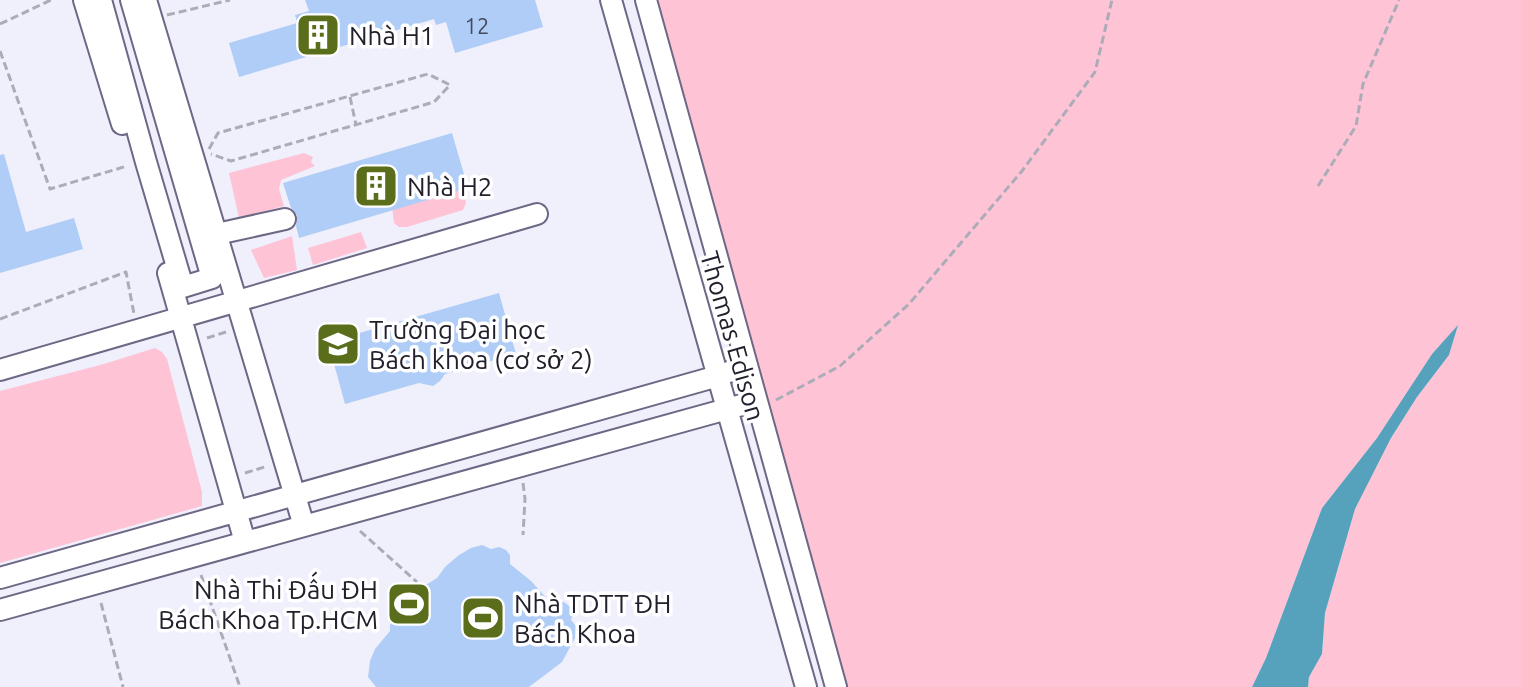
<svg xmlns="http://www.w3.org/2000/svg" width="1522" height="687" viewBox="0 0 1522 687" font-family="Ubuntu,sans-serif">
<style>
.green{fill:#fec4d5}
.water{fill:#56a1bb}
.building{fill:#afcdf6}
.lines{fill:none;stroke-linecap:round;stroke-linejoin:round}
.minor-casing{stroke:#6c6885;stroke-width:24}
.path{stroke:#acabb8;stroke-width:3;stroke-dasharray:8 4;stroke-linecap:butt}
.minor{stroke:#fff;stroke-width:20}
.labels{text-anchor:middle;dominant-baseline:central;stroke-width:7;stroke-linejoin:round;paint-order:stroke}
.number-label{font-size:22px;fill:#454b5e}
.poi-label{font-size:26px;fill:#22202c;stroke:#fff;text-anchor:start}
.street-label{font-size:26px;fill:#22202c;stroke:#fff}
</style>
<rect width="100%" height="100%" fill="#f0effc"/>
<!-- green -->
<path class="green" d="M652,0H1522V687H1308L1309,677L1322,654L1325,613L1355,509L1391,438L1417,397L1449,355L1457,327L1432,354L1377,438L1322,508L1266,658L1252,687H845Z
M304,153L313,157L311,162L315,166L281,180L279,189L284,206L239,218L229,173Z
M463,186L466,203L463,210L407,227H399L394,223L392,207Z
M361,232L367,248L313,265L308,248Z
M292,236L297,270L264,278L251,250Z
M155,348L162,352L167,359L202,492V506L0,563V391L104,364Z"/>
<!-- water -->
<path class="water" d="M1458,325L1449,355L1417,397L1391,438L1355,509L1325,613L1322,654L1309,677L1308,687H1252L1266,658L1322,508L1377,438L1432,354Z"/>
<!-- building -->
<path class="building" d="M305,0H535L543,27L455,53L446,22L436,25L434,19L239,77L229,43L297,23L295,15L309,11Z
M452,133L468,188L299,238L296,226L297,215L291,208L283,183Z
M4,154L26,232L74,218L83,249L0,273V155Z
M499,293L516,354L445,374L440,381L433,386L419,383L345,404L328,342Z
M482,545L491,549L499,547L506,550L510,555V564L531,581L551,603L564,602L573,609V615L571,620L576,626L575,638L562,662L529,687H376L368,677L370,661L375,649L390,631V625L404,603L415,592L437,578L445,567L459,555L471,548Z"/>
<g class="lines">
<!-- minor casing -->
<g class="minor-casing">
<path id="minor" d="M84,0L122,124
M101,0L146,162L183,287L212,278L131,0
M146,0L304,526
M611,0L806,687
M646,0L836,687
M217,234L285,219
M168,273L245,542
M0,370L537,214
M0,578L718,376L747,365
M0,610L756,401"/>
</g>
<!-- path -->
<path class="path" d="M167,15L230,0
M0,24L51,0
M0,51L50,189L127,166
M350,97L356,125
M209,149L218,133L428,74L450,85L434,102L231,161L211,154
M1318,186L1356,126L1363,84L1399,0
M0,319L126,272L134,314
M207,338L226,332
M776,400L840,366L909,304L1022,171L1095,72L1112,0
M245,473L268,466
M523,483L525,499L523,535
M360,531L417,582
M201,575L240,687
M101,603L123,687"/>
<!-- minor -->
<use href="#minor" class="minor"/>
</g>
<!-- icons -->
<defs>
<g id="building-square" transform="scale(2.3)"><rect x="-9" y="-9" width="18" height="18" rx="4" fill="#5a6d1a" stroke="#fff"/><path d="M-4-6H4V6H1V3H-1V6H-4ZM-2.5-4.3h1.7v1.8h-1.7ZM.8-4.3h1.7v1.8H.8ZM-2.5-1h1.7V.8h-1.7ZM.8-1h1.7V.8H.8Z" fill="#fff"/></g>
<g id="university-square" transform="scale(2.3)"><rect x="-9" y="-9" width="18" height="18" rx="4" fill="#5a6d1a" stroke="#fff"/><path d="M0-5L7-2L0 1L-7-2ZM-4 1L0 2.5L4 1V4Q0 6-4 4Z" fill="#fff"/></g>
<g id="stadium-square" transform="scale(2.3)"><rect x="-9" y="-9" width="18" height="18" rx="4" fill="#5a6d1a" stroke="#fff"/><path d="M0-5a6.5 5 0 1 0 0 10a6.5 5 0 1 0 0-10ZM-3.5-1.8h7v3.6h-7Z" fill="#fff"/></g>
</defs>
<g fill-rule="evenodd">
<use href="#building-square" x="318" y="35"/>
<use href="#building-square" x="376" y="186"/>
<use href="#university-square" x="338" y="344"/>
<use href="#stadium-square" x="409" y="604"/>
<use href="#stadium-square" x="483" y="618"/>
</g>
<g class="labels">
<!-- number labels -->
<g class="number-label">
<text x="477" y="25">12</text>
</g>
<!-- poi labels -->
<g class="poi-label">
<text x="349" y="35">Nhà H1</text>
<text x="407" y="186">Nhà H2</text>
<text x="369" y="329">Trường Đại học<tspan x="369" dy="30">Bách khoa (cơ sở 2)</tspan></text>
<text x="378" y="589" text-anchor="end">Nhà Thi Đấu ĐH<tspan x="378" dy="30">Bách Khoa Tp.HCM</tspan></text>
<text x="514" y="603">Nhà TDTT ĐH<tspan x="514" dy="30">Bách Khoa</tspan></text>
</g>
<!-- street labels -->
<g class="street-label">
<text transform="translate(733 336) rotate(74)">Thomas Edison</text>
</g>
</g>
</svg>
